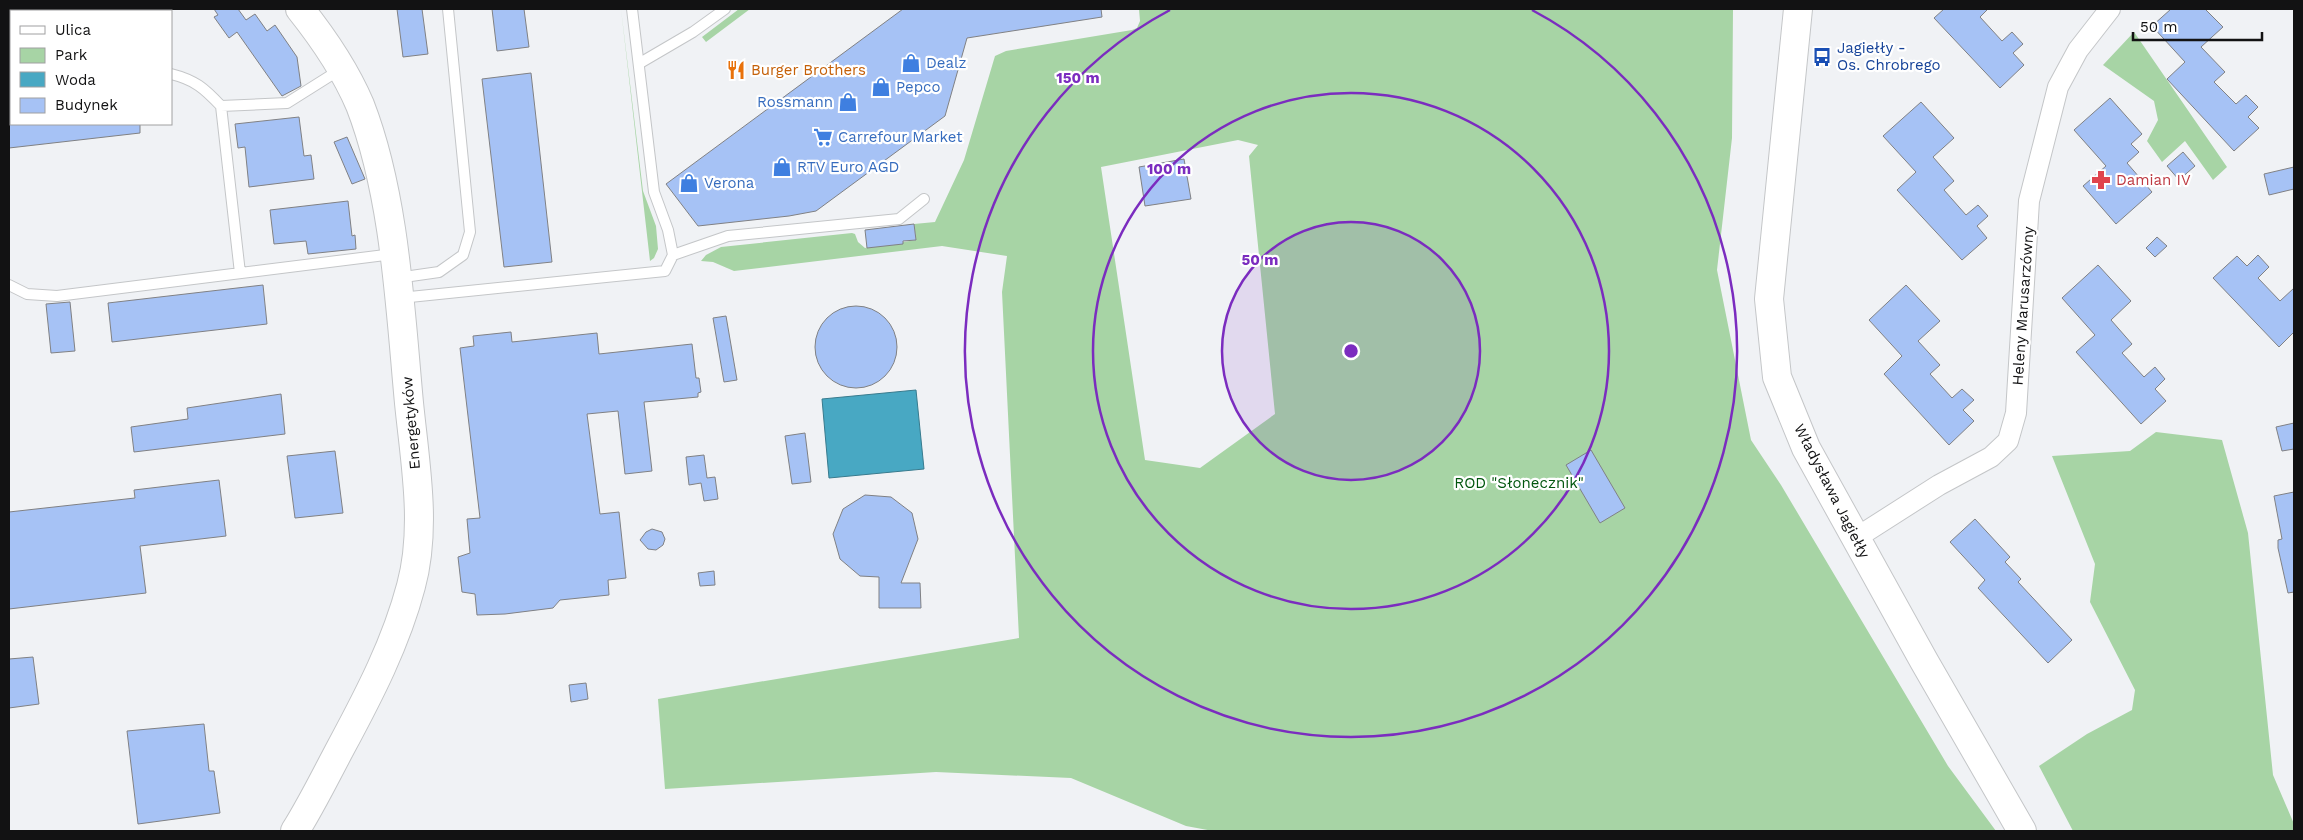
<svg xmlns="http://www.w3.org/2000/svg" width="2303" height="840" viewBox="0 0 2303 840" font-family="'Work Sans',sans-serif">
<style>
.green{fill:#a7d4a5;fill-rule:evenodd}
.water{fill:#48a8c3;stroke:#387b8e}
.building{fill:#a6c2f5;stroke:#808184}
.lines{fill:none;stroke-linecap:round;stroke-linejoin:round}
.lane-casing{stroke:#c4c6c8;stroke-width:12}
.street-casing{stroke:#c4c6c8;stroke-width:22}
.secondary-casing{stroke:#c4c6c8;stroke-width:30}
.lane{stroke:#fff;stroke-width:10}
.street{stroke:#fff;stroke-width:20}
.secondary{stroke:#fff;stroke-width:28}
.ring{fill:none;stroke:#7b2cbf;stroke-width:2.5}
.labels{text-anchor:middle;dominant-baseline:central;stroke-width:4.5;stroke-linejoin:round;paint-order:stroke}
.transit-label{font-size:15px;fill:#164399;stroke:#fff;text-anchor:start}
.shop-label{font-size:15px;fill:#366cbe;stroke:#fff;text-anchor:start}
.food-label{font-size:15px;fill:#c56008;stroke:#fff;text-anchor:start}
.health-label{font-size:15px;fill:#be3a42;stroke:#fff;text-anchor:start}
.street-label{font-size:15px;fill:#121213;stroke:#fff}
.park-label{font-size:15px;fill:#01560d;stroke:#fff}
.centre{fill:#7b2cbf;stroke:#fff;stroke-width:2.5}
.ring-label{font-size:15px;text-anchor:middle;font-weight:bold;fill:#7b2cbf;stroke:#fff;stroke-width:4.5;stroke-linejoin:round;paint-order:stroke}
</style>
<rect width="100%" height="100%" fill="#f0f2f5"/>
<!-- green -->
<path class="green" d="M621,9L643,191L656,226L658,249L654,258L650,261Z
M739,9H750L706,42L702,37Z
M1139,9H1733L1732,138L1717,270L1751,440L1781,485L1948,766L1996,831H1213L1186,826L1071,778L936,772L665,789L658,699L1019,638L1002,292L1007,256L942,246L734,271L713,262L701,261L706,255L721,247L852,233L855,234L858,242L865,248L916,240L914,224L935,222L964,160L995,56L1006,51L1132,30L1137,28L1140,21ZM1238,140L1258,145L1249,156L1275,414L1200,468L1145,460L1101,167Z
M2134,32L2227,167L2213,180L2185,141L2162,162L2147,141L2158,120L2154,101L2103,65Z
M2156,432L2222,440L2248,533L2273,775L2294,824V831H2073L2039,766L2087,734L2132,710L2135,690L2090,602L2095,564L2052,456L2130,451Z"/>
<!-- water -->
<path class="water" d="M916,390L924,469L829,478L822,399Z"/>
<!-- building -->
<path class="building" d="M214,9H238L246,20L255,14L267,31L275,25L297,57L301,86L282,96L237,32L229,38L214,17L218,15Z
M397,9H422L428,54L403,57Z
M492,9H524L529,47L497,51Z
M903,9H1101L1102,17L967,38L945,116L816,211L789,216L698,226L666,184Z
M1944,9H1988L1980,17L2002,41L2012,32L2023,44L2013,53L2024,65L2000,88L1934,18Z
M2171,9H2205L2223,27L2201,47L2225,72L2214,82L2236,104L2246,95L2258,107L2248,117L2259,128L2234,151L2167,79L2185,62L2152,26Z
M531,73L552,262L504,267L482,79Z
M2110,98L2142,134L2131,144L2139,152L2127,163L2152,192L2116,224L2083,186L2106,166L2074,130Z
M1921,102L1954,138L1933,157L1954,181L1944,190L1966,215L1978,205L1988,216L1977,226L1987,238L1962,260L1897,190L1916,172L1883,136Z
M299,117L304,156L311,155L314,179L249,187L245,147L238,148L235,124Z
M9,124H140V133L9,148Z
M347,137L365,179L352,184L334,142Z
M2183,152L2195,166L2179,180L2167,166Z
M1184,159L1191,199L1145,206L1139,167Z
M2294,167V189L2269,195L2264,174Z
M348,201L352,236L355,235L356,249L308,254L306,241L274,244L270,210Z
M914,224L916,240L903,241V244L867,248L865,230Z
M2157,237L2167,246L2155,257L2146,248Z
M2258,255L2269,267L2258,278L2280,301L2294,288V332L2279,347L2213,278L2237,256L2247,266Z
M2098,265L2131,301L2111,320L2132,344L2122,353L2144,377L2155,367L2165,379L2155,389L2166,401L2141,424L2076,352L2095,335L2062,298Z
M263,285L267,324L112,342L108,303Z
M1906,285L1940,321L1918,341L1940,365L1930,374L1952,398L1962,389L1974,400L1963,410L1974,421L1949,445L1884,374L1902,356L1869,320Z
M70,302L75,351L51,353L46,304Z
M815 347a41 41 0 1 1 82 0a41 41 0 1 1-82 0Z
M726,316L737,380L724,382L713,318Z
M511,332L512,342L597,333L599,354L692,344L696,378H699L701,392L698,393V397L644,402L652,471L625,474L618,411L587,414L600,514L619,512L626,578L608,580L609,595L560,600L553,608L505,614L477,615L475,594L462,592L458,557L470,553L467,519L480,518L460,348L474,346L473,336Z
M281,394L285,434L134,452L131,427L188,419L187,408Z
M2294,423V449L2282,451L2276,427Z
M805,433L811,482L792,484L785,436Z
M1591,450L1625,508L1600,523L1566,465Z
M335,451L343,513L295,518L287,456Z
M704,455L707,478L715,477L718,499L704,501L701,483L689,485L686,457Z
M219,480L226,536L140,546L146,593L9,609V512L135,498L134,490Z
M2294,492V592L2288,593L2278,548V540L2282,539L2274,496Z
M865,495L891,497L912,513L918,539L901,583H920L921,608H879V577L860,576L840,559L833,534L843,509Z
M1975,519L2010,557L2005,562L2021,579L2018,582L2072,640L2048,663L1978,588L1985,580L1950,542Z
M652,529L662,532L665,539L663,545L656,550L648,549L640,540L646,532Z
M714,571L715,585L700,586L698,573Z
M33,657L39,704L9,708V659Z
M586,683L588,699L571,702L569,685Z
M204,724L209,771H214L220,813L138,824L127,731Z"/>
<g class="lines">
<!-- lane casing -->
<g class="lane-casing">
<path id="lane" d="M640,63L693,32L725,9
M171,74C195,80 204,88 221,106L287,103L341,69
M9,88H11
M221,106L240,273
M673,255L728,236L899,219L924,199
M397,278L439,272L463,255L470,232L448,9
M9,285L27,294L57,296L393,254
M400,298L665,271L673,255L668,230L654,192L632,9"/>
</g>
<!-- street casing -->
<g class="street-casing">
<path id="street" d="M1856,538L1939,485L1991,457L2008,441L2016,413L2029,201L2058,87L2078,50L2110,9"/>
</g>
<!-- secondary casing -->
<g class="secondary-casing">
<path id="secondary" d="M1798,9L1769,299L1777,377L1806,448L1924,661L2022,831
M295,831C312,804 326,775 341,747C369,695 396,643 411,586C427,527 415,463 409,403C400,307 395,195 360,105C345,70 324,39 300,9"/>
</g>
<!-- lane -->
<use href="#lane" class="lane"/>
<!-- street -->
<use href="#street" class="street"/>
<!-- secondary -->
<use href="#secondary" class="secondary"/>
</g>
<!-- distance rings -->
<circle cx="1351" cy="351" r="129" fill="#7b2cbf" fill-opacity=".12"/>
<g class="ring">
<circle cx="1351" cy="351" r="129"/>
<circle cx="1351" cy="351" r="258"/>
<path d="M1532 10A386 386 0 1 1 1170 10"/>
</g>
<!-- icons -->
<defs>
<g id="bus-bare" transform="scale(1.5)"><path d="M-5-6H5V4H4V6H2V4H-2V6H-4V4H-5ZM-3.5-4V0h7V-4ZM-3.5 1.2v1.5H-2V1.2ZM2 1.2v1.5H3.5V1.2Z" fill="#1a4fb4" stroke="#fff" stroke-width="2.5" paint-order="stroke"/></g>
<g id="shop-bare" transform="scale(1.5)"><path d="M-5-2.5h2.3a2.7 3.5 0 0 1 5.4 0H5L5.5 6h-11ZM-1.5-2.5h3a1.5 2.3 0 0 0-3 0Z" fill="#3f7fe0" stroke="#fff" stroke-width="2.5" paint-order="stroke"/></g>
<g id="restaurant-bare" transform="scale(1.5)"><path d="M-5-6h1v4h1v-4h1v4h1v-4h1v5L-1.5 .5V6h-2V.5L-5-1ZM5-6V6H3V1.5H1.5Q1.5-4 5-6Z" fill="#e8710a" stroke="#fff" stroke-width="2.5" paint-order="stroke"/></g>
<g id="supermarket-bare" transform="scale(1.5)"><path d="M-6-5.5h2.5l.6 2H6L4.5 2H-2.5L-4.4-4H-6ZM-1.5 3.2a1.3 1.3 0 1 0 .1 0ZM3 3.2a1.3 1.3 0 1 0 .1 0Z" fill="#3f7fe0" stroke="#fff" stroke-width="2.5" paint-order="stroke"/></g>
<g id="pharmacy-bare" transform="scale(1.5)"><path d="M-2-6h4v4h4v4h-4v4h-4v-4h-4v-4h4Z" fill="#e0444e" stroke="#fff" stroke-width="2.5" paint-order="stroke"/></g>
</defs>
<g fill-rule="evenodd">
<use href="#bus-bare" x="1822" y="57"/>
<use href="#shop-bare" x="911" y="63"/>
<use href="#restaurant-bare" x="736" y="70"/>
<use href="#shop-bare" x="881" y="87"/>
<use href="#shop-bare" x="848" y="102"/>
<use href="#supermarket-bare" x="823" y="137"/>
<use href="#shop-bare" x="782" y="167"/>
<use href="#pharmacy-bare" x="2101" y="180"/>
<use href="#shop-bare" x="689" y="183"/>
</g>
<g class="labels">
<!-- transit labels -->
<g class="transit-label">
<text x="1837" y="48">Jagiełły -<tspan x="1837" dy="17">Os. Chrobrego</tspan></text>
</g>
<!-- shop labels -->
<g class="shop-label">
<text x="926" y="63">Dealz</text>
<text x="896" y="87">Pepco</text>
<text x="833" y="102" text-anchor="end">Rossmann</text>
<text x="838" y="137">Carrefour Market</text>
<text x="797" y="167">RTV Euro AGD</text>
<text x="704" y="183">Verona</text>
</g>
<!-- food labels -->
<g class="food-label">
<text x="751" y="70">Burger Brothers</text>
</g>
<!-- health labels -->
<g class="health-label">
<text x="2116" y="180">Damian IV</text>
</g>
<!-- street labels -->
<g class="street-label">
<text transform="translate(2023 306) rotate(-86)">Heleny Marusarzówny</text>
<text transform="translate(411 423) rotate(-95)">Energetyków</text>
<text transform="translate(1832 491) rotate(63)">Władysława Jagiełły</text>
</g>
<!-- park labels -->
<g class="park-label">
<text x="1519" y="483">ROD "Słonecznik"</text>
</g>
</g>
<circle cx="1351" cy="351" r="8" class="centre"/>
<g class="ring-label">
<text x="1078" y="83">150 m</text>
<text x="1169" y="174">100 m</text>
<text x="1260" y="265">50 m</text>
</g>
<!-- border -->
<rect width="2303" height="840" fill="none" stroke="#121213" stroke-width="20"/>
<!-- legend -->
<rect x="10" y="10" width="162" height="115" fill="#ffffff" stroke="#a0a0a1"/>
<rect x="20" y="26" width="25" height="8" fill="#ffffff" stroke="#a0a0a1"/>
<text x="55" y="35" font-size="15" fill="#121213">Ulica</text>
<rect x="20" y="48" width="25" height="15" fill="#a7d4a5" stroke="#a0a0a1"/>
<text x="55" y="60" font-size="15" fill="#121213">Park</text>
<rect x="20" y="72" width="25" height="15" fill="#48a8c3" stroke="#a0a0a1"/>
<text x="55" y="85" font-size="15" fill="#121213">Woda</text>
<rect x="20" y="98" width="25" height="15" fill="#a6c2f5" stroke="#a0a0a1"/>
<text x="55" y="110" font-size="15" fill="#121213">Budynek</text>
<!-- scale -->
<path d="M2133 32v8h129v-8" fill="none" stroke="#121213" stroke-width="2.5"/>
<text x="2140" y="32" font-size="15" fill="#121213" stroke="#ffffff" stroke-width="4" paint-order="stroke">50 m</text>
</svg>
